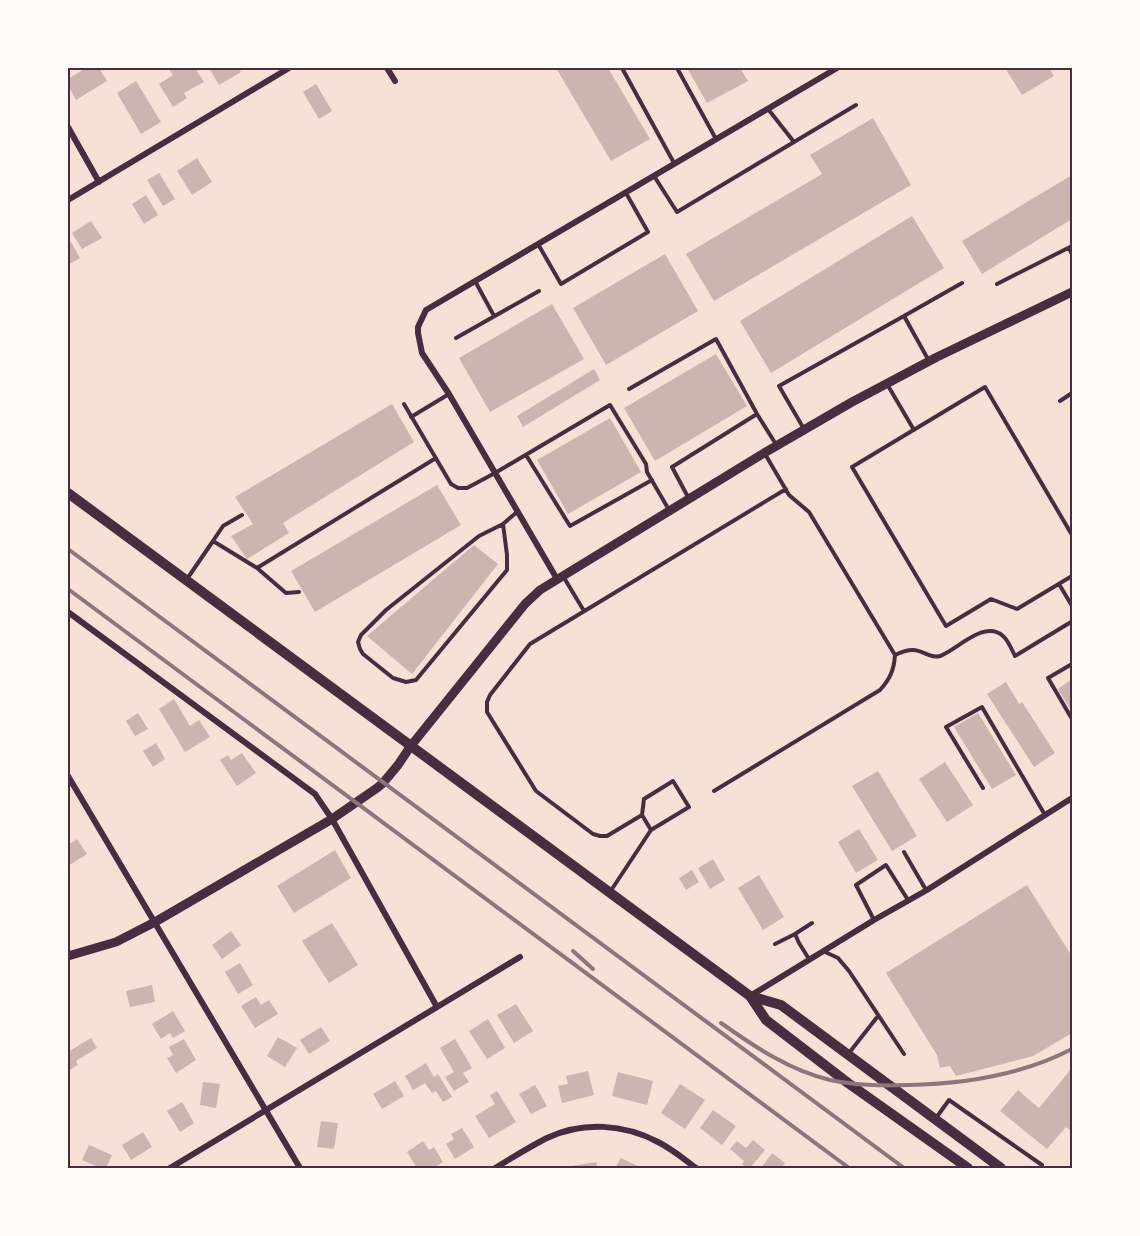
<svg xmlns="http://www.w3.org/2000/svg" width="1140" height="1236" viewBox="0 0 1140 1236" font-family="'Public Sans',sans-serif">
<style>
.building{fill:#ccb4b1}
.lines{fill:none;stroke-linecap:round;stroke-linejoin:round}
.service{stroke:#4a2c40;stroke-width:4}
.minor{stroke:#4a2c40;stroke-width:6}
.tertiary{stroke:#4a2c40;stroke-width:9}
.secondary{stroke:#4a2c40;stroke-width:10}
.rail{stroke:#8f747c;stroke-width:4}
.neatline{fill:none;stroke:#4a2c40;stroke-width:2}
</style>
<rect width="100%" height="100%" fill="#f7e1d7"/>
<!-- building -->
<path class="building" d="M86,68H99L107,81L76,100L68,85V79Z
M168,68H185L186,70L191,68H195L204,82L184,93L187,98L173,107L159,84L173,75Z
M209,68H238L241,72L219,85Z
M556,68H608L650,139L611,161Z
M687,68H740L748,81L707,103Z
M1005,68H1049L1054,76L1022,95Z
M136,81L161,122L141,134L117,93Z
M316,84L332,111L319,119L303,92Z
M873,118L911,185L714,301L686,254L822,174L810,155Z
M197,158L212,182L192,195L177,171Z
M159,173L175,199L163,206L147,180Z
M1072,175V219L982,274L962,241Z
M146,195L158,215L144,224L132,204Z
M912,216L944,268L771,373L740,321Z
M91,221L102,238L82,249L72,233Z
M71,242L80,258L68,265V244Z
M665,254L698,311L606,365L573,308Z
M552,304L584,359L490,412L459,358Z
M716,354L747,406L655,461L624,408Z
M594,369L600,380L523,427L517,416Z
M392,404L414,442L283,523L289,533L247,559L231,536L253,524L235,497Z
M610,418L641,472L568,514L537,460Z
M437,485L461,525L315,612L291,571Z
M474,545L498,564L412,674L367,636Z
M1072,679V712L1058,689Z
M1006,682L1019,704L1022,702L1055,753L1034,767L987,694Z
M174,699L190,726L199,720L210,737L185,752L159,709Z
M138,713L148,729L135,736L126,721Z
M978,713L1016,775L992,789L954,727Z
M156,743L165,759L153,767L143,751Z
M242,753L256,773L237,786L220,760L228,755L231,760Z
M945,762L973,805L947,822L919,779Z
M878,771L917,836L892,851L852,786Z
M859,829L878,860L856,873L838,842Z
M77,839L87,854L68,866V845Z
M335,850L351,878L294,913L277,886Z
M713,859L725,880L710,889L698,868Z
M692,870L699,882L686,890L679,878Z
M759,875L784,917L763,930L738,888Z
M1027,885L1071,955L1072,954V1033L1033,1056L956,1076L950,1066L940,1068L937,1055L886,973Z
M332,923L358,965L329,983L302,941Z
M231,931L241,945L222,959L212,945Z
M240,963L253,985L238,994L225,972Z
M152,985L155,1002L130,1007L126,991Z
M256,997L261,1005L269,1000L278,1014L255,1028L241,1006Z
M516,1004L533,1031L514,1043L497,1015Z
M173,1011L185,1031L173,1038L170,1033L161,1039L152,1024Z
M488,1019L505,1048L487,1059L469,1031Z
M321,1027L330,1041L309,1054L300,1040Z
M278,1037L297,1048L285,1067L267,1056Z
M91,1038L97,1048L76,1061L78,1065L68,1071V1052Z
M184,1039L196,1060L176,1073L167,1058L173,1055L169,1047Z
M455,1039L472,1068L463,1073L469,1082L454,1091L445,1077L454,1072L440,1048Z
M426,1063L434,1077L438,1074L452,1097L443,1102L436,1091L432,1093L425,1083L413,1090L405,1076Z
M1071,1069L1072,1071V1132L1066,1127L1047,1149L1000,1111L1018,1090L1039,1108Z
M588,1071L594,1095L562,1103L558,1086L568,1084L566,1076Z
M618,1072L653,1081L647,1105L612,1096Z
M395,1081L404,1096L382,1109L373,1094Z
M203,1082L220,1084L216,1108L200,1105Z
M680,1084L705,1100L685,1129L661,1113Z
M535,1085L547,1106L531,1114L519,1094Z
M497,1091L516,1122L489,1138L475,1116L495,1104L490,1095Z
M182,1102L194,1123L180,1132L167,1111Z
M713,1110L736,1126L722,1145L700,1128Z
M321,1121L338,1123L334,1149L317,1147Z
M462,1128L474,1147L455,1159L446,1144L454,1139L451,1134Z
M143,1132L152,1147L131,1160L122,1145Z
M753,1140L765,1150L750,1168H747L742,1164L744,1161L730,1149L737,1141L746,1148Z
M423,1141L429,1150L434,1147L443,1162L433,1168H417L407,1152Z
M89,1145L112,1155L106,1168H101L82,1160Z
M772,1153L785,1163L781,1168H761Z
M621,1158L642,1168H615Z
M596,1162L598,1168H572V1166Z"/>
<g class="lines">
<!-- service -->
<path class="service" d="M622,68L674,163
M677,68L716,139
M768,109L794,142L856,105
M654,176L677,212L794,142
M538,244L561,284L648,232L626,193
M1069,248L1072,254
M475,281L494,316
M997,284L1072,246
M904,316L962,283
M456,338L539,291
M887,384L914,430
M629,389L716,339L757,414L777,446
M1060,401L1072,393
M404,404L451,484L458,488H467L495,473L610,405L646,464L647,472L669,510
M411,417L449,394
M804,429L779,386L904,316L929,361
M526,455L570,526L652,480
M689,499L672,467L757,414
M503,524L507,555V570L416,680L406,682L393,678L363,654L360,649L358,642L361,635L386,610L479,536L503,524L517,512
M1072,535L985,387L852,467L946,626L991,599L1017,609L1072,576
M213,541L223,526L242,515
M257,568L286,593L299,592
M563,576L584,611
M187,579L213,541L257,568L436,458
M1059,584L1072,606
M895,655C901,652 906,650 913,650C923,650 930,659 940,656C957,650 984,619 1003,636C1008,640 1012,650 1015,656L1071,622L1072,620
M1072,664L1048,678L1072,719
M983,788L946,727L982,707L1045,815
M714,791L880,690C890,679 894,670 895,655L809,512L789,495L765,454
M642,815L607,836H600L593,834L536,791L487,712V702L490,695L530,644L786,489
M904,852L926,890
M610,892L651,830L642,815L644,799L673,781L689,807L651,830
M874,920L856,885L886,865L908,900
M775,944L795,934
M823,951L838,958L849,971L904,1054
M809,959L799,943L795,934L812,923
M849,1053L878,1016
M936,1118L949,1100L1042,1165L1041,1168"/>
<!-- minor -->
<path class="minor" d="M387,68L395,81
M68,127L99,182
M68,200L289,68
M557,579L449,394L422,353L418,333V327L426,310L837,68
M68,612L315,794L332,819L437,1007
M68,776L300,1168
M750,996L874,920L927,890L1072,798
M170,1168L520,957
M495,1168C512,1158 529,1147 547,1138C583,1121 624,1124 658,1142C672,1149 684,1159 696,1168"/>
<!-- tertiary -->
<path class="tertiary" d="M68,956L116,942L155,922L332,819L377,788L383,783L398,765L410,747L525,604L540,590L764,453L852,402L937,357L1072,292"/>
<!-- secondary -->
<path class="secondary" d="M68,493L750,996L766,1020L848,1083L968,1168
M750,996L781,1005L1001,1168"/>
<!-- rail -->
<path class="rail" d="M68,549L904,1168
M68,589L849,1168
M573,951L593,969
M721,1023C755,1047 789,1070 830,1080C856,1086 882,1086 908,1085C965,1084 1022,1075 1072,1049"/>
</g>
<!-- border -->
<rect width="1140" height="1236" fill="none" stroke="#fffaf5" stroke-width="138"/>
<rect x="69" y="69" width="1002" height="1098" class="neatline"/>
</svg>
